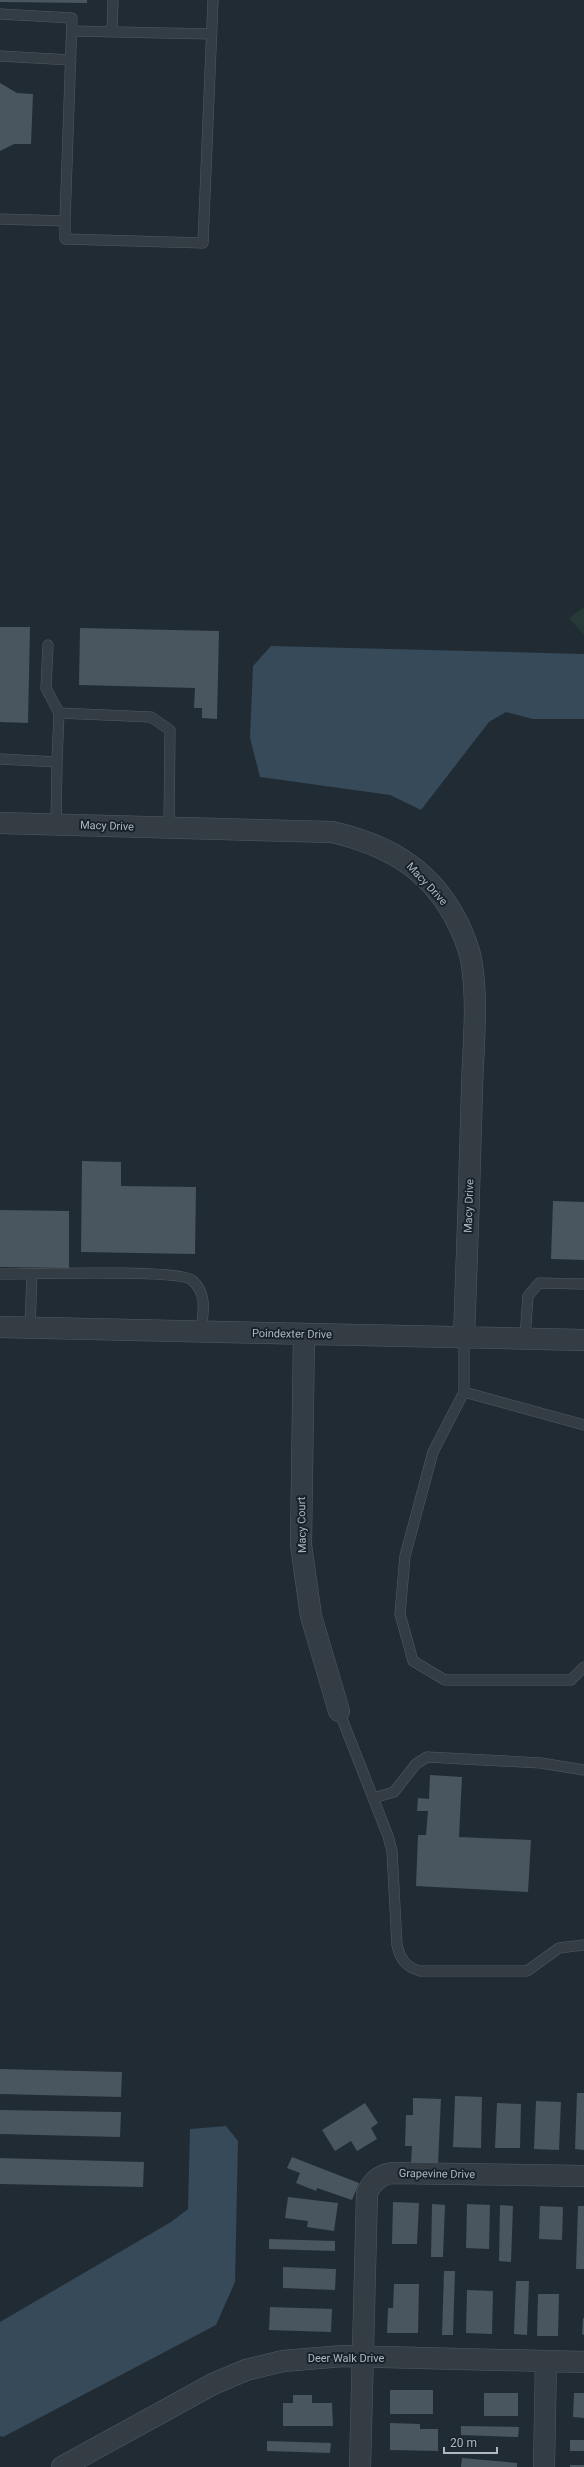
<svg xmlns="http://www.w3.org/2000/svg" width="584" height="2467" viewBox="0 0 584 2467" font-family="Roboto,sans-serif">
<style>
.green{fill:#263936}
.water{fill:#364a5a}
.building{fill:#49565f}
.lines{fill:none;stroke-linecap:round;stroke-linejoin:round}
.service-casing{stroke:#515b62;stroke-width:11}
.minor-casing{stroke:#515b62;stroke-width:22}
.service{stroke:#343d44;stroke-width:10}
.minor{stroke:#343d44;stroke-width:21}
.labels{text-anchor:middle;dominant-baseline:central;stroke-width:4;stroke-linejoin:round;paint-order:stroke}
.street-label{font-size:11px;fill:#aeb8c1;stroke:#192229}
</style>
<rect width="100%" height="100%" fill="#212b33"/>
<!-- green -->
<path class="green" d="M584,607V635L569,618Z"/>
<!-- water -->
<path class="water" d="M271,646L584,654V719H533L506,712L489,722L421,810L390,795L260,777L250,738L253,666Z
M226,2126L238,2141L235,2282L216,2325L3,2437L0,2436V2322L171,2222L188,2209L190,2129Z"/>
<!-- building -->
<path class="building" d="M0,0H87V3L0,2Z
M0,83L17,93L33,94L31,144H14L0,151Z
M0,627H30L28,723L0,722Z
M80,628L219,631L217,719L202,718V708H194L195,688L79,685Z
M82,1161L121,1162V1186L196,1187L195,1254L81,1252Z
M553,1201L584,1202V1260L551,1259Z
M0,1210L69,1211V1268L0,1267Z
M430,1775L462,1777L459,1837L531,1840L528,1892L416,1886L418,1835H426L428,1811H417L418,1798L429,1799Z
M0,2069L122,2072L121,2097L0,2094Z
M577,2093H584V2150L575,2149Z
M455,2096L482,2097L481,2148L453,2147Z
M413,2098L441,2099L438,2164L411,2163L412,2146H405L406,2115H413Z
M536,2101L561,2102L559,2150L534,2149Z
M365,2103L378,2123L371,2128L377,2139L357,2151L351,2141L335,2151L322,2130Z
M497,2103L521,2104L520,2148H495Z
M0,2110L121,2112L120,2137L0,2134Z
M292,2157L359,2183L352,2200L317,2188L316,2191L296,2183L300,2173L287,2168Z
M0,2158L144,2162L143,2187L0,2184Z
M288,2197L338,2203L334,2231L307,2227L308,2221L285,2218Z
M393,2202L419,2203L417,2244H392Z
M432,2204L445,2205L443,2257H431Z
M467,2204L490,2205L489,2249L466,2248Z
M500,2205L513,2206L511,2262L499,2261Z
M540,2206L563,2207L562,2240L539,2239Z
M578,2206H584V2269H576Z
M269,2239L335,2241V2251L269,2249Z
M283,2267L336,2269L335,2290L283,2288Z
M444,2271H455L453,2335H442Z
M516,2281H529L527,2335L514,2334Z
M394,2284H419L418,2333H387L388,2308H393Z
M467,2290L493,2291L492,2334L466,2333Z
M538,2294H559L558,2336H537Z
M270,2307L332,2309L331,2332L269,2330Z
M583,2318H584V2335L582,2334Z
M390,2390H433V2414H390Z
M484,2393H518V2416H484Z
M574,2393H584V2418L573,2417Z
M293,2395H312V2403H332L333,2426H283V2403H293Z
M390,2423L420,2424V2429H438V2451L390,2450Z
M461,2426L519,2427L518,2437L461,2435Z
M570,2440H584V2451H570Z
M267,2441L331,2443L330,2453L267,2451Z
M462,2458L517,2463V2467H461Z
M570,2465H584V2467H570Z"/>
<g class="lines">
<!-- service casing -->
<g class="service-casing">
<path id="service" d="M0,14L72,18L65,221
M72,31L212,34
M112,32L113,0
M0,56L71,60
M0,219L65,221V239L203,243L213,0
M48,645L46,688L59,713L57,762
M59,713L151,717L170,730L169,827
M0,759L57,762L56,824
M0,1274C28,1274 178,1269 192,1280C208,1294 203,1313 201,1332
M30,1327L32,1274
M464,1337V1392L433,1452L405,1556L400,1614L413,1661L445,1680H571L584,1667
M525,1338L528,1296L539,1283L584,1284
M464,1392L584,1425
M339,1711L388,1836L392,1851L397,1945C400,1959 406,1967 420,1971H527L559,1948L584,1945
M373,1798L394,1792L416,1764L427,1757L541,1763L584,1770"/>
</g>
<!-- minor casing -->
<g class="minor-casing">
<path id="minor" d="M0,823L332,832C384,844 426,866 453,914C461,928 470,949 472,965C478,1005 473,1049 472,1089C470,1172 467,1254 464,1337
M0,1327L584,1340
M304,1334L301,1545L311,1616L339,1711
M62,2467L213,2384L246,2370L283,2361L343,2356L584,2362
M360,2467L367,2193C372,2182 379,2175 391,2173L584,2176
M544,2467L546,2361"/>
</g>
<!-- service -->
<use href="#service" class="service"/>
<!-- minor -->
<use href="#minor" class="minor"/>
</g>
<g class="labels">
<!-- street labels -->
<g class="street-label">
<text transform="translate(107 826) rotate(2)">Macy Drive</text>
<text transform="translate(427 884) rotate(47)">Macy Drive</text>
<text transform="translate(469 1206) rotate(-88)">Macy Drive</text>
<text transform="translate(292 1334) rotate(1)">Poindexter Drive</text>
<text transform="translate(302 1525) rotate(-91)">Macy Court</text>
<text transform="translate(437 2174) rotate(1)">Grapevine Drive</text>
<text x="346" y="2358">Deer Walk Drive</text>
</g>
</g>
<!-- scale -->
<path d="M444 2447v6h53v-6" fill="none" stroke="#aeb8c1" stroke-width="2"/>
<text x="450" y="2447" font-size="12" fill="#aeb8c1" stroke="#192229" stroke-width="3" paint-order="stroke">20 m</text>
</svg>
